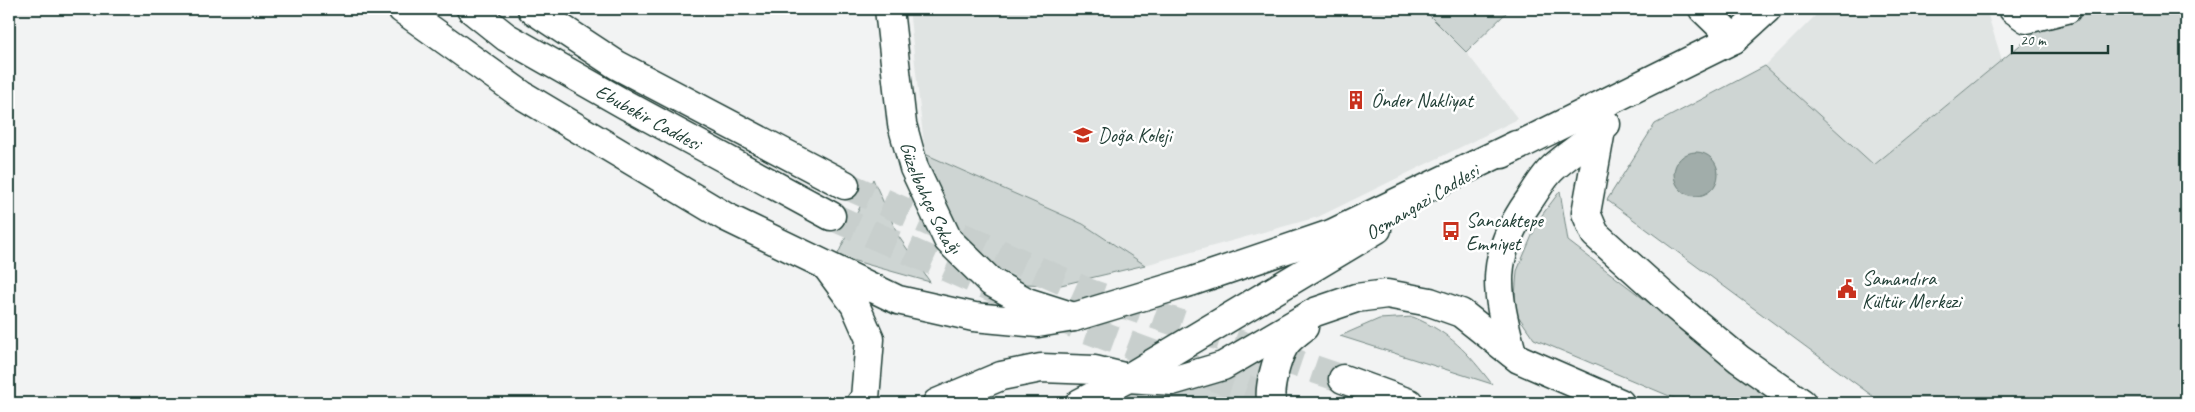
<svg xmlns="http://www.w3.org/2000/svg" width="2195" height="412" viewBox="0 0 2195 412" font-family="Caveat,sans-serif">
<style>
.built{fill:#e0e4e3}
.green{fill:#ced5d3;stroke:#768984}
.water{fill:#a1adaa;stroke:#6d807b}
.lines{fill:none;stroke-linecap:round;stroke-linejoin:round}
.primary-tunnel{stroke:#c8cfcd;stroke-width:28;stroke-dasharray:28 14;stroke-linecap:butt}
.minor-casing{stroke:#1f3d34;stroke-width:31}
.primary-casing{stroke:#1f3d34;stroke-width:31}
.minor{stroke:#fff;stroke-width:28}
.primary{stroke:#fff;stroke-width:28}
.labels{text-anchor:middle;dominant-baseline:central;stroke-width:5;stroke-linejoin:round;paint-order:stroke}
.poi-label{font-size:20px;fill:#1f3d34;stroke:#fff;text-anchor:start}
.street-label{font-size:20px;fill:#1f3d34;stroke:#fff}
</style>
<rect width="100%" height="100%" fill="#f2f3f3"/>
<filter id="ink" filterUnits="userSpaceOnUse"><feTurbulence type="fractalNoise" baseFrequency=".02" numOctaves="2"/><feDisplacementMap in="SourceGraphic" scale="10" xChannelSelector="R" yChannelSelector="G"/><feConvolveMatrix kernelMatrix="1 2 1 2 8 2 1 2 1" color-interpolation-filters="sRGB"/></filter>
<g filter="url(#ink)">
<!-- built -->
<path class="built" d="M909,9H1423L1466,52L1518,119L1318,217L1145,265L1083,224L925,154Z
M1822,9H1986L2002,60L1874,165L1765,66Z"/>
<!-- green -->
<path class="green" d="M1423,9H1510L1466,52Z
M2064,9H2186V403H1882L1607,200L1655,124L1765,66L1874,165Z
M925,154L1083,224L1145,265L1061,285L1023,284L979,265L930,195Z
M873,179L899,237L930,282L837,256Z
M1560,191L1568,241L1780,403H1686L1534,339L1514,310L1517,271L1539,219Z
M1413,317C1451,333 1467,352 1492,384L1340,336L1379,319Z
M1265,360L1260,403H1107L1129,390L1205,384Z"/>
<!-- water -->
<path class="water" d="M1674 174a22 22 0 1 1 44 0a22 22 0 1 1-44 0Z"/>
<g class="lines">
<!-- primary-tunnel -->
<path class="primary-tunnel" d="M845,185L1090,293L1343,379
M831,216L999,291
M1050,313L1078,326L1284,403"/>
<!-- minor casing -->
<g class="minor-casing">
<g id="minor">
<path id="s1" d="M889,9L902,124L914,168L948,240L991,282L1027,302L1074,317"/>
<path d="M1703,9L1734,39"/>
<path d="M2013,9L2027,19L2067,9"/>
</g>
</g>
<!-- primary casing -->
<g class="primary-casing">
<g id="primary">
<path d="M402,9L522,95L726,217L898,300L974,317L1038,323L1074,317L1193,281L1331,234L1516,145"/>
<path id="s2" d="M471,9L506,37L626,105L831,216"/>
<path d="M532,9L617,65L845,185"/>
<path d="M1601,130L1586,213L1595,234L1674,305L1739,359L1802,403"/>
<path d="M1502,154L1734,39L1767,9"/>
<path d="M827,267L855,305L870,339L865,398L861,403"/>
<path d="M1512,353C1495,288 1489,257 1530,199C1537,189 1544,176 1553,168C1570,152 1591,141 1606,124"/>
<path d="M1343,379L1409,403"/>
<path d="M937,403L1001,376L1041,368L1095,370L1128,378L1172,381L1223,366L1315,312L1356,298L1387,294L1430,302L1461,313L1519,359L1620,403"/>
<path d="M1080,403L1128,378L1377,229"/>
<path d="M1272,403C1267,391 1277,358 1284,346C1288,339 1297,333 1304,327"/>
</g>
</g>
<!-- minor -->
<use href="#minor" class="minor"/>
<!-- primary -->
<use href="#primary" class="primary"/>
</g>
</g>
<!-- icons -->
<defs>
<g id="building-bare" transform="scale(1.5)"><path d="M-4-6H4V6H1V3H-1V6H-4ZM-2.5-4.3h1.7v1.8h-1.7ZM.8-4.3h1.7v1.8H.8ZM-2.5-1h1.7V.8h-1.7ZM.8-1h1.7V.8H.8Z" fill="#c8321e" stroke="#fff" stroke-width="2.5" paint-order="stroke"/></g>
<g id="school-bare" transform="scale(1.5)"><path d="M0-5L7-2L0 1L-7-2ZM-4 1L0 2.5L4 1V4Q0 6-4 4Z" fill="#c8321e" stroke="#fff" stroke-width="2.5" paint-order="stroke"/></g>
<g id="bus-bare" transform="scale(1.5)"><path d="M-5-6H5V4H4V6H2V4H-2V6H-4V4H-5ZM-3.5-4V0h7V-4ZM-3.5 1.2v1.5H-2V1.2ZM2 1.2v1.5H3.5V1.2Z" fill="#c8321e" stroke="#fff" stroke-width="2.5" paint-order="stroke"/></g>
<g id="civic-bare" transform="scale(1.5)"><path d="M-.6-6.5H3V-4.5H.6V-3L4-1V1h2V6H-6V1h2V-1L-.6-3ZM-1.2 2.5V6h2.4V2.5Z" fill="#c8321e" stroke="#fff" stroke-width="2.5" paint-order="stroke"/></g>
</defs>
<g fill-rule="evenodd">
<use href="#building-bare" x="1356" y="100"/>
<use href="#school-bare" x="1083" y="135"/>
<use href="#bus-bare" x="1451" y="231"/>
<use href="#civic-bare" x="1847" y="289"/>
</g>
<g class="labels">
<!-- poi labels -->
<g class="poi-label">
<text x="1371" y="100">Önder Nakliyat</text>
<text x="1098" y="135">Doğa Koleji</text>
<text x="1466" y="220">Sancaktepe<tspan x="1466" dy="23">Emniyet</tspan></text>
<text x="1862" y="278">Samandıra<tspan x="1862" dy="23">Kültür Merkezi</tspan></text>
</g>
<!-- street labels -->
<g class="street-label">
<text stroke="none"><textPath href="#s2" startOffset="208">Ebubekir Caddesi</textPath></text>
<text stroke="none"><textPath href="#s1" startOffset="195">Güzelbahçe Sokağı</textPath></text>
<text transform="translate(1422 202) rotate(-31)">Osmangazi Caddesi</text>
</g>
</g>
<!-- margin -->
<rect width="2195" height="412" fill="none" stroke="#fff" stroke-width="30"/>
<rect x="15" y="15" width="2165" height="382" fill="none" stroke="#1f3d34" stroke-width="2" filter="url(#ink)"/>
<!-- scale -->
<path d="M2012 45v8h96v-8" fill="none" stroke="#1f3d34" stroke-width="2.5"/>
<text x="2020" y="45" font-size="15" fill="#1f3d34" stroke="#ffffff" stroke-width="4" paint-order="stroke">20 m</text>
</svg>
